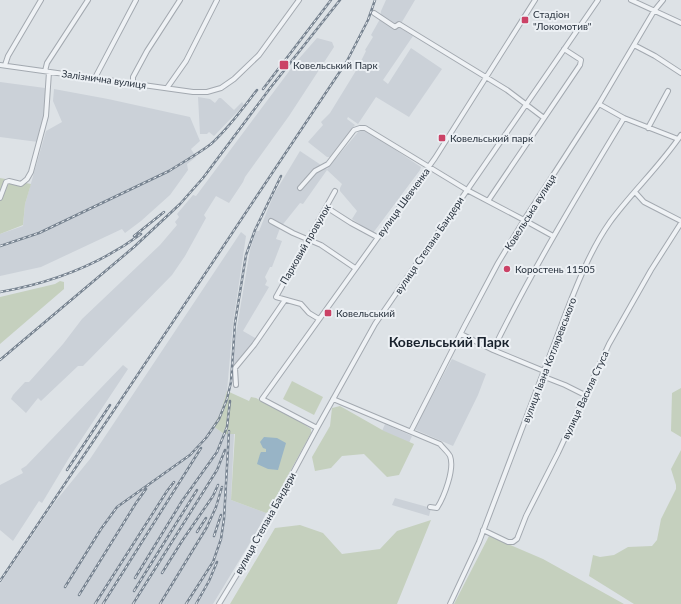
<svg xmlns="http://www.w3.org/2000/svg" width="681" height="604" viewBox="0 0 681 604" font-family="Lato,sans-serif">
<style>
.built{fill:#cbd1d8}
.green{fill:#c5d0be}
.water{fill:#98b4c6}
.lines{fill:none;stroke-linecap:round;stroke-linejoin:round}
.minor-casing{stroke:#a3a9b0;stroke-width:6}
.minor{stroke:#eff2f5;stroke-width:4}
.rail-casing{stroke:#778390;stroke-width:2.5}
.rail{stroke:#ecf0f4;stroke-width:1;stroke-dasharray:3;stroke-linecap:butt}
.poi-dot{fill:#cb4266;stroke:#ecf0f4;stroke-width:1.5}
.labels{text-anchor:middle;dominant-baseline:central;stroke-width:4;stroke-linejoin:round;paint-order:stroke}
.poi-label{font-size:10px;fill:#27313d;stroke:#ecf0f4;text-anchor:start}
.street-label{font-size:10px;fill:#27313d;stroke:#ecf0f4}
.district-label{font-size:14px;font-weight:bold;fill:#19222d;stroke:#ecf0f4}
</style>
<rect width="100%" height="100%" fill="#dde2e6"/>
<!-- built -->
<path class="built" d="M386,0H415L399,27L413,36L383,80L388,84L411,48L442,69L409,117L376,97L358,124L348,117L347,119L355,125L330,157H327L308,142L323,125L321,122L330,113L357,69L366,51L365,50L373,37L371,35L380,19L381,11Z
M317,38L332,42L334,47L289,116L245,177L243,182L229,203L216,196L204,215L206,218L185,256L172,275L83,366H78L41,401L38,398L26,413L11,399L13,395L25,382H29L63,344L82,319L160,245L177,225L175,222L179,217L177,214L193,195L196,196L296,62Z
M0,82L45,88L46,115L40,131L38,142L0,137Z
M54,89L108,99L190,117L200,141L191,149L196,157L187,164L188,170L170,195L141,221L125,233L122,229L41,267L0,276V234L23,226L25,204L46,131L62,122L53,101Z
M198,97L210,99L215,103L219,98H221L234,110L242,102L244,105L214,136L209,132L207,134H200Z
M364,129L421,167L420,170L373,233L352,219L357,211L340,191V188L342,184L327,170L303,204L300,203L280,228L276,239L282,241L272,267H270L265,277L267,281L265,285L269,287L243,331L257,339L233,369L235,339L250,250L256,231H259L274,194L300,151L327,169L359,131Z
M241,232L246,236L233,323L227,391L220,414L213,426L224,434H234L231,500L266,513L260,526L213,604H0V584L55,502L90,459Z
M452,359L486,374L478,395L453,446L414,429Z
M123,365L128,369L69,458L42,503L39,501L13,541L0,530V485L23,473L21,469L26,466Z
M385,424L412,436L409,443L382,431Z
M395,498L431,508L429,516L392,505Z"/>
<!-- green -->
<path class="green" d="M0,178L31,184L25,204L23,225L0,234Z
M60,281L64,282V289L0,344V297L55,284Z
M292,381L323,397L314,415L283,399Z
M681,388V437L671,431L672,393Z
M227,391L249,401L251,397L256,398L302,423L311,429V433L268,512L266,513L231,500L235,434H224L213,426L220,414Z
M340,406L384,431L414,444L399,475L387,477L364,454L342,456L331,468L315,471L312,457L330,426L332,408Z
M681,450V604H634L589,576L593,555L600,557L614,555L628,547L652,546L657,540L661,519L676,489V485L671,469Z
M431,520L397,604H230L275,528L300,525L323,533L342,554L380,549L397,531Z
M489,536L543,559L624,604H454Z"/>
<!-- water -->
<path class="water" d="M264,437L277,438L286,443L278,470L268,469L257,464L260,454L261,452H266V449L263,448L260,442Z"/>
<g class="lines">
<!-- minor casing -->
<g class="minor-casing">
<path id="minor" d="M631,0L681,23
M374,13L395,27L399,24L507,90L544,118
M634,45L655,56L681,73
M0,65L193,92H207L221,88L234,79L259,55L299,0
M5,65L8,56L41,0
M45,71L47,63L88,0
M95,78L97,74L136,0
M133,83V77L147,51L180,0
M167,88L186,61L217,0
M599,104L624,118L678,139
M648,128L668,91
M300,188L315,171L328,164L354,130L360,128H365L467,190L524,220L553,236
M635,192L644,202L681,221
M0,198L6,182L9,181L21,184L27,179L31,172L46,116L49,72
M488,201L580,65L581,60L564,49
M326,207L351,223L377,237
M271,221L293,233L321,245L355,268
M319,319L309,313L301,304L276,297L335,191
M461,334L493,350L544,371
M493,350C532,270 578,194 624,118
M542,376L565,385L585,395
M236,385L235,368L254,345L285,300
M333,399L440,444C443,448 448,452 450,456C455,469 444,497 437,508L430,507
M317,428L262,399L435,158L535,0
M411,431L464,327L498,263L524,220L599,104L654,11L663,0
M483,530L508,542H513L517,539L526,516L558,453L609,344L651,270L681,223
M219,604L250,553L317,428L375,324L598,0
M450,604L479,542L567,310C579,280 591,249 610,222C632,192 660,166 681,135"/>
</g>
<!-- minor -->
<use href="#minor" class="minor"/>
<!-- rail casing -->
<g class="rail-casing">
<path id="rail" d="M263,89L331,0
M134,236L164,212
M0,246L39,233L169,171C183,162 198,154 211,144C229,128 243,108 257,90
M0,292C51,283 99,265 141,234
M0,360L134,247L180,204L203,178L271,87L340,0
M67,470L110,405
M197,532L206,518
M214,536L221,515
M162,573L182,541L213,496L218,485
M135,578L182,501L217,452L227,427L230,401
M0,581L347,61L368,20L375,0
M65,587L101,529L117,507L190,455L206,438L219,419L227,399L231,382L235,323L246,255L255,230L281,176
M134,591L197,490
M79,595L136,503L146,489
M95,604L167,491L174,482
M103,604L201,448
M133,604L217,470L225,450
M160,604L207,527L216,507L222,487
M186,604L213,562L221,539L224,519L229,431
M196,604L209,581L217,562"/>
</g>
<!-- rail -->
<use href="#rail" class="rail"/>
</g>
<!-- markers -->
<g class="poi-dot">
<rect x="521" y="16" width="8" height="8" rx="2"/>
<rect x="279" y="60" width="10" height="10" rx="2"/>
<rect x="438" y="134" width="8" height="8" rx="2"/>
<circle cx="507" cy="269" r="4"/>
<rect x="324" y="309" width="8" height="8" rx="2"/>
</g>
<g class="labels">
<!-- poi labels -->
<g class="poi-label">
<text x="533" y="14">Стадіон<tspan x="533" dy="12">"Локомотив"</tspan></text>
<text x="293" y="65">Ковельський Парк</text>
<text x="450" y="138">Ковельський парк</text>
<text x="515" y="269">Коростень 11505</text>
<text x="336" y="313">Ковельський</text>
</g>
<!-- street labels -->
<g class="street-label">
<text transform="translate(104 79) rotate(8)">Залізнична вулиця</text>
<text transform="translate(403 202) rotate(-54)">вулиця Шевченка</text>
<text transform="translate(530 212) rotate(-58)">Ковельська вулиця</text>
<text transform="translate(305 244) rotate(-60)">Парковий провулок</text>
<text transform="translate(429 245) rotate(-56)">вулиця Степана Бандери</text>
<text transform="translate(549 360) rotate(-69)">вулиця Івана Котляревського</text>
<text transform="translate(585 395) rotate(-65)">вулиця Василя Стуса</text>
<text transform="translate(265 523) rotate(-61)">вулиця Степана Бандери</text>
</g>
<!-- district labels -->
<g class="district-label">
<text x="449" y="341">Ковельський Парк</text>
</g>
</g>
</svg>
